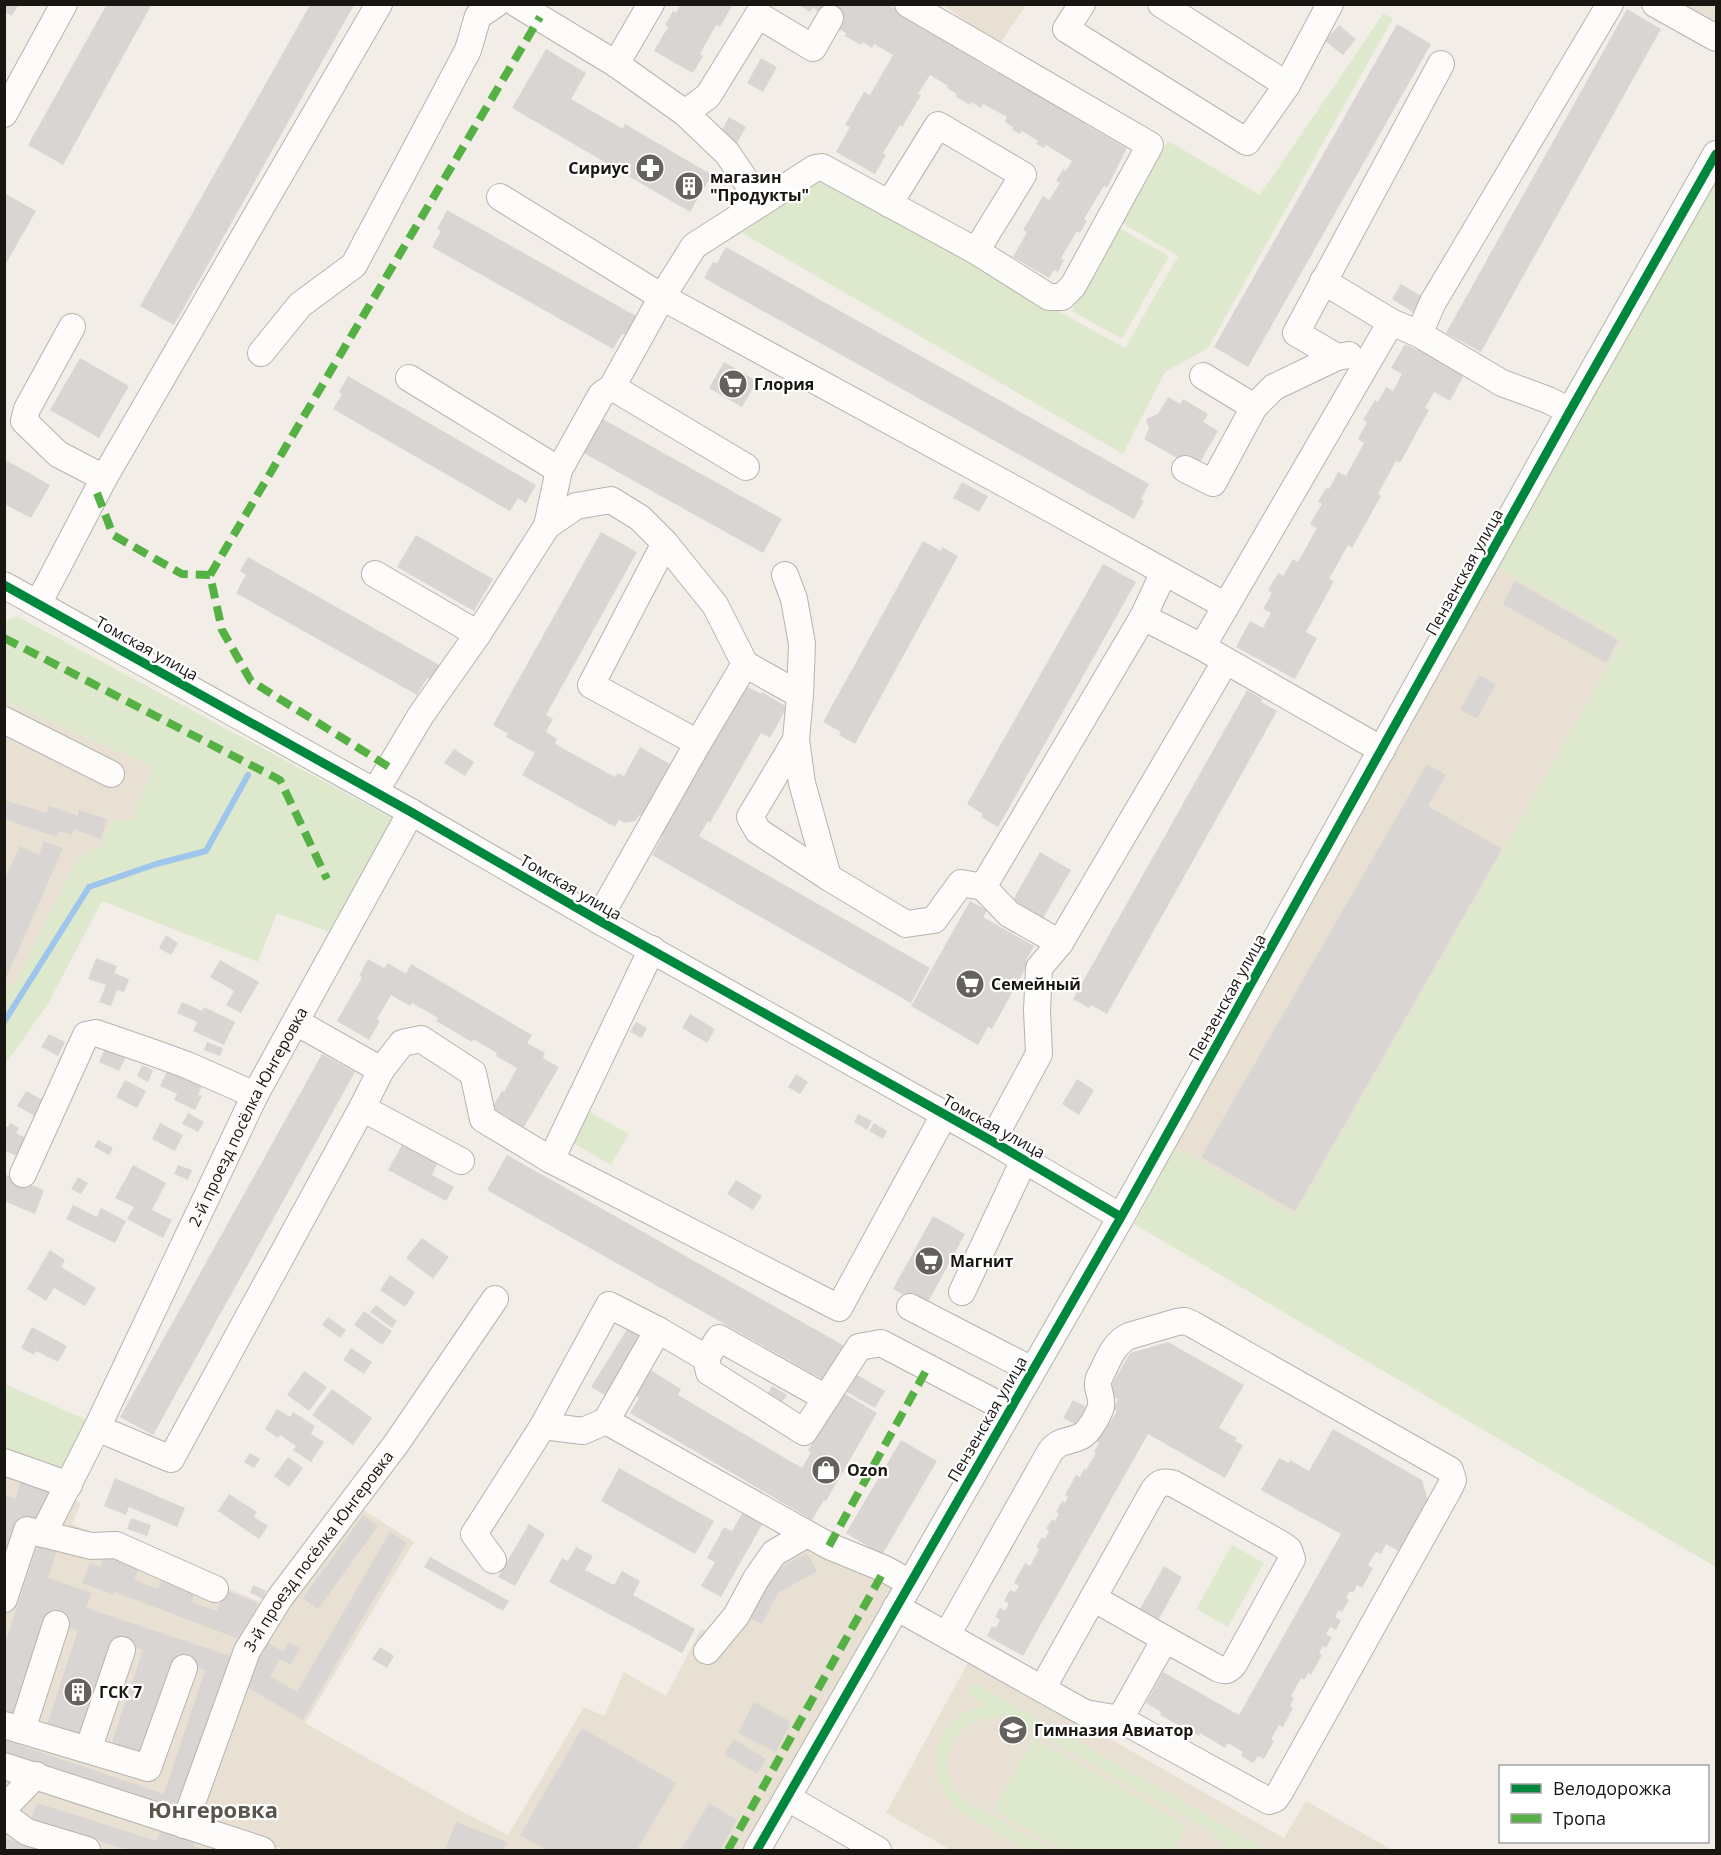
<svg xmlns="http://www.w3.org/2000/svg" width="1721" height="1855" viewBox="0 0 1721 1855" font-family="'Open Sans',sans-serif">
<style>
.built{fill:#e7e0d3}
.green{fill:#dde8cd}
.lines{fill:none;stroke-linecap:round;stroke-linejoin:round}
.stream{stroke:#9ec6ed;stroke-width:6}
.building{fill:#d9d5d2}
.minor-casing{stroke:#b6b3ae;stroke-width:28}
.minor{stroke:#fdfcfb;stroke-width:26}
.quiet{stroke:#55b144;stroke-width:8;stroke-dasharray:15 8;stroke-linecap:butt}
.cycleway-casing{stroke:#fff;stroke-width:13}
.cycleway{stroke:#00873e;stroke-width:9}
.labels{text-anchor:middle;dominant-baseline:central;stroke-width:4.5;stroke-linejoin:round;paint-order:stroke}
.poi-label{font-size:16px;font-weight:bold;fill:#191612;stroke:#fff;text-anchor:start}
.street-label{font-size:16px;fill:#191612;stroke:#fff}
.district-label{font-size:22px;font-weight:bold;fill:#5a544a;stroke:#fff}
</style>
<rect width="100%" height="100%" fill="#f2eee7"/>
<!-- built -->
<path class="built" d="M943,5H1026L999,45Z
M1678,5H1716V26Z
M1498,567L1623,641L1295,1216L1175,1148Z
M4,701L154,767L132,820H112L102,845L78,858L13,988L4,982Z
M5,1455L57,1493L81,1503L72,1524L265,1604L179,1827L246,1850H5Z
M357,1506L414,1542L305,1723L459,1810L508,1835L584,1707L604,1716L624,1672L666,1696L701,1629L725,1636L763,1574L806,1549L824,1550L901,1587L743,1850H286L210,1828L202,1818L199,1805L258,1647Z
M970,1659L1284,1838L1306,1801L1392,1850H951L886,1813Z"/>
<!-- green -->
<path class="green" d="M1383,14L1393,18L1208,348L1165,372L1123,454L742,233L819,179L1125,348L1178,256L1122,223L1168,141L1260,195Z
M1716,177V1567L1134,1224L1175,1148L1295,1215L1623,641L1498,567Z
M1119,228L1169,256L1122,339L1072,311Z
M17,616L392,818L332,933L277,913L258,962L102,901L49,1002L5,1065V982L13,987L78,858L102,845L112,820H132L154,767L5,701V621Z
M584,1109L629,1134L611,1165L566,1139Z
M5,1384L89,1421L61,1475L5,1455Z
M1232,1545L1264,1563L1228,1627L1196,1609Z
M973,1682L1267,1850H1244L1238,1847V1850H1225L1215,1836L1207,1829L1016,1721C969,1704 927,1752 957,1792C967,1804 983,1811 996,1818C1015,1829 1033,1840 1052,1850H1029L966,1815C919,1783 930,1712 988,1705L967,1693Z
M1034,1739L1187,1825L1173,1850H1064L993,1810Z"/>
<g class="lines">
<!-- stream -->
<path class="stream" d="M4,1022L89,887L156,864L206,851L248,775"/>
</g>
<!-- building -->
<path class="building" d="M4,4H19L12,16L4,11Z
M107,4H152L63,165L28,145Z
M681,4H733L720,27L716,25L700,54L703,56L693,73L654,51L668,27L665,25L673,11L676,13Z
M797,4H887L923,26L922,28L936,36L938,33L980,58L978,61L998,73L1001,69L1087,121L1085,124L1127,148L1107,188L1104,186L1084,219L1087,221L1080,233L1077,231L1061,258L1064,260L1058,272L1054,270L1049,278L1013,257L1027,232L1023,230L1043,196L1049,200L1060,183L1056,181L1063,169L1066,171L1072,161L1046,145L1044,148L1036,144L1038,141L1022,131L1020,134L1012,130L1013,127L1005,122L1007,117L983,104L981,108L972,102L970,105L955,96L957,94L947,88L948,86L930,75L918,94L921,95L902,127L900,125L883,153L886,155L875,174L836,152L850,127L845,125L864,92L870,95L893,55L874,44L872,48L863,42L861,45L845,36L846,33L838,28L840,24L813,8L810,12Z
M310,5H354L174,325L140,306Z
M1627,9L1661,29L1481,352L1446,333Z
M1397,24L1431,44L1248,367L1214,347Z
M1339,25L1356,39L1343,55L1325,41Z
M546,49L586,73L571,99L623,129L625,124L712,175L690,212L512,108Z
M761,58L777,67L763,92L747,83Z
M729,117L746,127L737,143L720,133Z
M4,193L36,211L4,267Z
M447,210L638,317L627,336L622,334L613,349L432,247L441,231L437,229Z
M726,247L1149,484L1141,499L1144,501L1134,519L704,278L713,262L717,263Z
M1401,284L1425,298L1416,314L1392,299Z
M1405,344L1417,350L1420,346L1437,355L1435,359L1464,375L1450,401L1434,392L1425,408L1429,410L1400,463L1396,461L1378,494L1381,496L1352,548L1348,545L1329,579L1334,581L1306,632L1317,638L1295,679L1236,647L1250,621L1263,628L1271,613L1263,609L1272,593L1268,590L1278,573L1283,576L1293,559L1298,562L1317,528L1310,524L1322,504L1318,502L1326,488L1329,489L1338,472L1346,476L1364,443L1358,439L1367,422L1363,420L1375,400L1378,402L1386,387L1393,391L1402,374L1391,368Z
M80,358L129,386L99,438L50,410Z
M724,362L757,381L742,407L709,388Z
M348,376L536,485L526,503L518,498L510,511L333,409L342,394L339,392Z
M1168,397L1180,404L1183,399L1208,414L1203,422L1218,431L1196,469L1144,439L1149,429L1146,419L1158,414Z
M601,418L782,519L763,553L582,452Z
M4,459L50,485L31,518L4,504Z
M962,482L988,496L979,512L953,498Z
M601,532L637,552L546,715L553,719L546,732L557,739L555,744L615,777L618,773L624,776L640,747L677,768L648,820L639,815L635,821L625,823L619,820L615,827L522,775L535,753L506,737L508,734L493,725Z
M416,535L493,579L474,611L397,567Z
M923,541L941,551L942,547L958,556L855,744L839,735L841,732L823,722Z
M248,557L441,666L432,681L427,678L417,695L236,593L246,575L240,571Z
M1103,564L1136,582L998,827L981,817L983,814L967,804Z
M1515,581L1618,640L1606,663L1503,604Z
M1479,675L1496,684L1477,719L1460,710Z
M742,684L761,694L762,692L787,707L770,738L761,733L710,823L708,821L699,836L930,968L911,1003L652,855L662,837L656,834Z
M1247,690L1263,699L1261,702L1277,711L1107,1014L1091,1005L1089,1008L1073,999Z
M454,749L474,762L465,776L444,763Z
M1427,764L1446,775L1428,806L1502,849L1295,1211L1201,1157Z
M4,800L46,813L49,806L78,816L79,810L107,819L101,839L74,829L72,835L59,831L57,837L4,819Z
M44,841L63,848L4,983V881L20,846L39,855Z
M1040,852L1071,870L1039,925L1009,907Z
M970,901L987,910L983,917L1034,946L1026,960L1029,962L992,1029L988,1027L978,1045L911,1006Z
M166,935L178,943L171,955L159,948Z
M96,958L117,966L114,973L129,979L124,992L117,990L111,1006L99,1002L106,985L88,979Z
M368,959L384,968L388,963L406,974L411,964L532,1035L527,1043L545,1053L543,1058L559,1067L524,1127L492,1108L502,1091L504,1092L517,1068L496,1056L497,1053L473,1039L472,1042L436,1021L438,1018L412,1003L410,1006L391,995L377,1019L380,1021L369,1040L337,1021L362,977L359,976Z
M220,960L259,982L241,1013L226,1005L234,991L210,977Z
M182,1002L202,1011L204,1007L235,1022L224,1045L193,1031L197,1022L177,1013Z
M690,1014L715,1029L707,1043L682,1028Z
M636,1022L647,1028L642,1038L630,1032Z
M49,1034L65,1042L58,1056L41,1047Z
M207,1042L223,1048L220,1056L204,1050Z
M107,1044L128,1053L119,1071L99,1062Z
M322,1054L355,1072L153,1435L120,1417Z
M142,1065L153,1070L148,1082L137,1076Z
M170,1065L204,1082L198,1095L202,1096L195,1110L174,1100L177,1094L160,1086Z
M796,1074L808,1082L800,1094L788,1087Z
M1077,1079L1094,1090L1079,1115L1062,1104Z
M125,1080L146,1091L137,1108L116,1097Z
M26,1091L52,1105L38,1118L17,1106Z
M188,1113L204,1122L198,1132L182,1124Z
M858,1114L872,1121L867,1130L854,1122Z
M10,1123L19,1128L16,1133L34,1142L24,1160L4,1150V1126L8,1127Z
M160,1123L183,1135L175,1151L152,1139Z
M874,1123L887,1131L883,1139L869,1131Z
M98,1140L113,1148L109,1155L94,1147Z
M403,1143L438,1162L432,1175L454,1187L446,1201L388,1170Z
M507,1155L848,1348L829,1383L487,1190Z
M133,1165L166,1183L152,1210L172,1220L163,1238L127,1219L134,1207L115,1198Z
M178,1165L192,1170L188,1180L174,1174Z
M4,1174L44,1190L35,1214L4,1201Z
M78,1177L88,1183L81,1194L71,1189Z
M736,1180L762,1196L753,1210L727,1194Z
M73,1205L97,1217L101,1208L126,1221L115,1243L66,1219Z
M933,1216L965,1234L926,1306L893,1289Z
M422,1238L449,1257L433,1279L406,1258Z
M50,1250L65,1260L61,1267L96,1288L85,1306L54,1288L46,1301L27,1289Z
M390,1275L415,1292L405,1307L380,1290Z
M376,1305L397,1321L392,1328L370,1312Z
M364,1311L392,1331L382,1345L354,1325Z
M328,1317L346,1330L340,1338L322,1325Z
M629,1326L645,1336L608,1397L591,1387Z
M32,1327L67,1346L58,1362L36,1351L34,1355L21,1348Z
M1168,1342L1244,1385L1219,1428L1237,1438L1235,1441L1243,1445L1225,1478L1148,1434L1023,1656L987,1636L992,1626L996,1628L1000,1620L995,1617L1000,1608L1005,1611L1009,1604L1004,1601L1010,1590L1015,1592L1019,1586L1014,1583L1025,1563L1030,1566L1039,1549L1036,1547L1042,1537L1045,1539L1049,1531L1046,1529L1052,1519L1055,1521L1059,1514L1056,1512L1062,1501L1065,1503L1068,1497L1065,1495L1076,1475L1080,1477L1084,1469L1086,1470L1096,1453L1094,1452L1099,1443L1095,1441L1106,1422L1109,1424L1117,1411L1113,1409L1118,1399L1107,1393L1130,1353Z
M351,1348L372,1362L364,1374L343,1360Z
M649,1369L681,1389L678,1395L802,1468L811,1452L808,1450L842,1392L877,1413L826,1501L824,1500L812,1520L630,1413L639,1398L634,1395Z
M304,1371L327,1387L309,1411L287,1395Z
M857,1375L885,1391L875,1408L847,1392Z
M772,1386L787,1395L779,1407L765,1398Z
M332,1389L372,1418L353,1445L312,1415Z
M1073,1400L1090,1409L1080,1427L1063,1418Z
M277,1409L290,1417L293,1412L315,1426L311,1434L324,1442L311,1462L293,1450L296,1446L280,1435L278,1438L265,1429Z
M1333,1429L1422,1480L1428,1501L1400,1552L1386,1544L1381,1554L1376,1552L1368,1565L1373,1568L1362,1588L1357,1585L1353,1593L1350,1591L1346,1598L1349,1600L1342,1612L1339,1610L1335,1617L1341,1620L1336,1630L1330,1627L1326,1634L1332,1637L1326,1648L1323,1646L1319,1653L1322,1655L1311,1675L1308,1673L1304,1680L1301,1678L1291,1696L1294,1698L1290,1706L1293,1708L1283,1727L1279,1725L1271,1740L1274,1741L1264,1759L1258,1756L1253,1763L1241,1756L1243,1752L1228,1743L1225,1748L1200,1733L1199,1736L1188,1730L1189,1727L1183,1724L1182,1727L1160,1715L1161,1712L1146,1703L1163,1672L1239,1715L1341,1534L1261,1490L1279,1458L1289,1463L1290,1460L1309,1471Z
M901,1440L937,1461L882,1555L846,1533Z
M250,1453L260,1459L254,1468L244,1462Z
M288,1457L303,1468L289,1487L274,1476Z
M619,1468L714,1521L695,1554L601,1501Z
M115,1478L185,1508L177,1527L129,1507L126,1515L104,1506Z
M21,1481L52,1492L39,1530L4,1561V1495L15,1499Z
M229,1494L257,1512L254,1517L268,1526L259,1539L218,1511Z
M744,1510L764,1521L721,1597L701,1586L715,1562L707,1558L724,1527L732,1531Z
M363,1515L378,1526L318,1609L303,1598Z
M131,1518L151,1525L147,1536L127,1529Z
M529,1524L545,1534L515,1586L498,1577Z
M390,1532L407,1543L303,1720L242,1684L267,1642L283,1652L289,1642L300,1648L290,1665L280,1659L270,1676L297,1692Z
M38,1544L57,1550L48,1578L92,1593L86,1608L233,1657L179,1820L4,1761V1740L164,1794L205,1670L178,1661L145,1759L110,1748L143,1650L114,1640L81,1740L46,1728L78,1630L54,1622L21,1719L4,1714V1647Z
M576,1547L593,1556L585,1570L614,1585L622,1571L640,1581L633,1595L695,1629L682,1653L549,1582L562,1558L568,1561Z
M107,1549L141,1562L134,1580L158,1589L164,1573L198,1586L192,1602L217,1611L225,1590L258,1603L244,1641L115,1592L114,1595L82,1583L90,1563L100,1567Z
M807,1553L817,1571L778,1593L762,1624L742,1614L761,1579Z
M430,1557L509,1601L503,1611L424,1567Z
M1164,1566L1182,1577L1159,1619L1140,1609Z
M253,1585L266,1591L263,1599L250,1593Z
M380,1647L394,1656L387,1668L372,1659Z
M754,1702L791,1722L776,1752L738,1733Z
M582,1728L676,1783L637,1850H547L520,1835Z
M734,1739L766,1759L757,1774L724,1754Z
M37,1803L157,1841L161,1829L194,1841L193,1846L205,1850H128L31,1819Z
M709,1803L737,1820L720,1850H681Z
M456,1822L507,1842L503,1850H445Z
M4,1838L42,1850H4Z"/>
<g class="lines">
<!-- minor casing -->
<g class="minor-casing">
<g id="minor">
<path d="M517,4L616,64L685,113L727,153L761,203L815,168L822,167L976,251L1049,297H1062L1073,286L1150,145L908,4"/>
<path d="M1082,4L1066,29L1247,142L1287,85L1330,4"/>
<path d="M1161,4L1287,85"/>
<path d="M1655,4L1716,38"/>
<path d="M616,64L651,4"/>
<path d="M685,113L708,96L758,15L813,48L830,18"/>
<path d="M4,114L64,4"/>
<path d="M500,197L662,297L612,387L601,395L559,470"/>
<path d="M761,203L694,246L662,297L1031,498L1226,606L1202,647L1382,750"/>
<path d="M889,204L938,125L1023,175L976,251"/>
<path d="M1323,281L1391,322L1419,334L1502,383L1548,400L1570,411"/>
<path d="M72,327L27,409L24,421L58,454L104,478"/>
<path d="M1419,334L1433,302L1610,4"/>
<path d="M261,353L300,305L354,265L468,50L478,16L496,4"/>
<path d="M1337,357L1296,333L1441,64"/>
<path d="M1203,376L1254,407"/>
<path d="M612,387L746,467"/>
<path d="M1185,469L1213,483L1254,407L1274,387L1337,357L1349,355"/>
<path d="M547,526L576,506L611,500L640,518L665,543"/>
<path d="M375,574L478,634"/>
<path d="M785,575L794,599L802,644L800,695"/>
<path d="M4,585L411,812L598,920L992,1141L1121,1217"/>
<path d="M38,604L104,478L379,4"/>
<path d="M1226,606L1391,322"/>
<path d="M1143,617L1164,572"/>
<path d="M4,720L111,774"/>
<path d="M796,740L750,817L758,831L828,877"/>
<path d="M698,743L591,685L665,543L715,605L745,664"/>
<path d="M375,792L421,715L478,634L547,526L559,470L409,378"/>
<path d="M983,887L1143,617L1202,647"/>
<path d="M598,920L698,743L745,664L800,695L796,740L802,783L828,877L906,924L934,920L961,883L983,887L1009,914L1060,943L1039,968L1037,1010L1039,1054L992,1141"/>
<path d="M1060,943L1225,662"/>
<path d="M296,1022L381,1070"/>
<path d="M362,1108L461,1161"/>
<path d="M551,1160L652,949"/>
<path d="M23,1174L86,1035L96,1033L154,1053L187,1065L255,1095"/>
<path d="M962,1292L1024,1160"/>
<path d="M910,1307L1032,1370"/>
<path d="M706,1358L719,1338L826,1398"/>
<path d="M543,1426L583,1431L606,1421"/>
<path d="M97,1428L171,1459L362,1108L381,1070L402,1043L421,1039L473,1073L483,1119L551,1160L839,1308L944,1115"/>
<path d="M4,1462L69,1485"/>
<path d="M43,1534L91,1546L116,1545L215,1589"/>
<path d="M493,1560L474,1534L543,1426L609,1305L658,1330"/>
<path d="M910,1583L885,1569L829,1546L606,1421L658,1330L706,1358L709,1372L804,1432L859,1347L881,1343L1009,1410"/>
<path d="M1093,1598L1165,1639"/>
<path id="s1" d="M4,1599L27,1530L43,1534L97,1428L255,1095L411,812"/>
<path d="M896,1607L1085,1713L1120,1719L1269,1801L1275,1799L1280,1792L1450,1487L1453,1480L1450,1470L1192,1324L1185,1321L1177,1322L1129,1336C1113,1343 1107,1363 1099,1378C1095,1388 1103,1396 1101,1406C1099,1414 1090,1430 1083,1435C1071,1443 1060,1438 1050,1452L947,1635"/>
<path d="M707,1651L736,1616L756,1579L774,1553L807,1534"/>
<path d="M1042,1689L1153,1491C1159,1482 1164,1481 1174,1484L1281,1544L1289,1550L1292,1559L1234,1664C1229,1670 1226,1672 1219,1669L1165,1639L1120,1719"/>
<path d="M4,1725L148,1768L184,1668"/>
<path d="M22,1730L56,1624"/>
<path d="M88,1750L122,1650"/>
<path d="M4,1766L262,1850"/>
<path d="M788,1798L878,1850"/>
<path d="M4,1808L36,1775"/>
<path d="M4,1815L27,1832L87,1850"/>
<path id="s2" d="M184,1825L247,1651L279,1599L396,1444L495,1299"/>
<path d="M757,1850L1121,1217L1570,411L1716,154"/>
</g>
</g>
<!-- minor -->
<use href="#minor" class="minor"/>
<!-- quiet -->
<path class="quiet" d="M97,493L113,535L182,574L210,575L222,630L251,681L389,767
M210,575L540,17
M4,638L280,780L327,879
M829,1546L928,1367
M728,1850L885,1569"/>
<!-- cycleway casing -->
<g class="cycleway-casing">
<path id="cycleway" d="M4,585L411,812L598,920L992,1141L1121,1217
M757,1850L1121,1217L1570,411L1716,154"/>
</g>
<!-- cycleway -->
<use href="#cycleway" class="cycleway"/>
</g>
<!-- icons -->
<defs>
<g id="pharmacy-disc" transform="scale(1.5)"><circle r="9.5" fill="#65625d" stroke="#fff"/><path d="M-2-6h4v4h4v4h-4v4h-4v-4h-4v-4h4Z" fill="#fff"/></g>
<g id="building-disc" transform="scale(1.5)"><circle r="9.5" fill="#65625d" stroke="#fff"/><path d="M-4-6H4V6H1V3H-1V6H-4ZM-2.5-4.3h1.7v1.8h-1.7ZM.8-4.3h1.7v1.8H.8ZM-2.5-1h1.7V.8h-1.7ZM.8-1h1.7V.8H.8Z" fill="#fff"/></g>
<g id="supermarket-disc" transform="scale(1.5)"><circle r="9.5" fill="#65625d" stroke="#fff"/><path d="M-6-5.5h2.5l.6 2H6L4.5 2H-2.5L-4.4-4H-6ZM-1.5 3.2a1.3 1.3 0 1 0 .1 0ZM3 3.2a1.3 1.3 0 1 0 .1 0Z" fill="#fff"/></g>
<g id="shop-disc" transform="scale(1.5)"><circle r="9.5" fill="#65625d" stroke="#fff"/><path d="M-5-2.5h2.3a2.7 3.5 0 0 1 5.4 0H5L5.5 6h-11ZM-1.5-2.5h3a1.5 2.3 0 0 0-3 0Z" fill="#fff"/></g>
<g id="school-disc" transform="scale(1.5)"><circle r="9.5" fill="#65625d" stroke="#fff"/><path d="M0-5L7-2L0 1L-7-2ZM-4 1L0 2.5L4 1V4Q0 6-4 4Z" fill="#fff"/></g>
</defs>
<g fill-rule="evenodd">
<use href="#pharmacy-disc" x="650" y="168"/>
<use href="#building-disc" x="689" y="186"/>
<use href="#supermarket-disc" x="733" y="384"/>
<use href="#supermarket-disc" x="970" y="984"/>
<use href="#supermarket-disc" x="929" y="1261"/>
<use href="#shop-disc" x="826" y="1470"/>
<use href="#building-disc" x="78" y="1692"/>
<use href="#school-disc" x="1013" y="1730"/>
</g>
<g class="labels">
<!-- poi labels -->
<g class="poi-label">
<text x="629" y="168" text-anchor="end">Сириус</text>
<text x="710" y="177">магазин<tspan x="710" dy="18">"Продукты"</tspan></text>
<text x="754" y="384">Глория</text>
<text x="991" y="984">Семейный</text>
<text x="950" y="1261">Магнит</text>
<text x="847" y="1470">Ozon</text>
<text x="99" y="1692">ГСК 7</text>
<text x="1034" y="1730">Гимназия Авиатор</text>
</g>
<!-- street labels -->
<g class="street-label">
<text transform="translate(1464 572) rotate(-61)">Пензенская улица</text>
<text transform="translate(147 648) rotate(29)">Томская улица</text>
<text transform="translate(571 887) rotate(30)">Томская улица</text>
<text transform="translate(1227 997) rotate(-61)">Пензенская улица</text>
<text stroke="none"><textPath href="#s1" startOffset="554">2-й проезд посёлка Юнгеровка</textPath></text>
<text transform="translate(994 1126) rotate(29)">Томская улица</text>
<text transform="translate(987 1419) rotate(-60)">Пензенская улица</text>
<text stroke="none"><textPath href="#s2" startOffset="308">3-й проезд посёлка Юнгеровка</textPath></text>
</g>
<!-- district labels -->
<g class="district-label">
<text x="213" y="1809">Юнгеровка</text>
</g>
</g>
<!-- border -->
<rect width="1721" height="1855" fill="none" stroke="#191612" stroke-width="12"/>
<!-- legend -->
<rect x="1499" y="1765" width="210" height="78" fill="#ffffff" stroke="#a3a2a0" stroke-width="1.5"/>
<rect x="1511" y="1784" width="30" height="9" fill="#00873e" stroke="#a3a2a0" stroke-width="1.5"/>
<text x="1553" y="1795" font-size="18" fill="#191612">Велодорожка</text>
<rect x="1511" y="1814" width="30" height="9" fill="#55b144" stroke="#a3a2a0" stroke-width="1.5"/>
<text x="1553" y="1825" font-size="18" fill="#191612">Тропа</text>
</svg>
